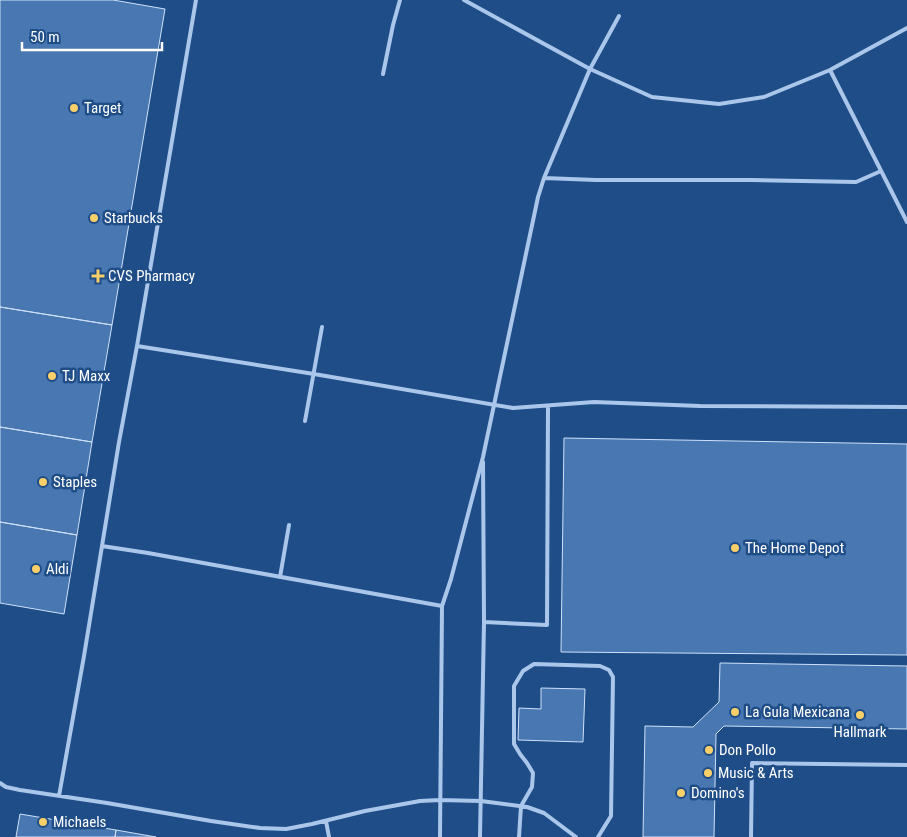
<svg xmlns="http://www.w3.org/2000/svg" width="907" height="837" viewBox="0 0 907 837" font-family="'Roboto Condensed',sans-serif">
<style>
.building{fill:#4877b1;stroke:#cfe1f8}
.lines{fill:none;stroke-linecap:round;stroke-linejoin:round}
.lane{stroke:#aac7eb;stroke-width:4}
.poi-dot{fill:#f9cf6a;stroke:#1f4d88;stroke-width:2}
.labels{text-anchor:middle;dominant-baseline:central;stroke-width:5;stroke-linejoin:round;paint-order:stroke}
.poi-label{font-size:15px;fill:#fff;stroke:#1f4d88;text-anchor:start}
</style>
<rect width="100%" height="100%" fill="#1f4d88"/>
<!-- building -->
<path class="building" d="M0,0H113L165,9L112,325L0,307Z
M0,307L112,325L92,442L0,427Z
M0,427L92,442L77,535L0,522Z
M564,438L907,444V655L561,652Z
M0,522L77,535L64,614L0,603Z
M720,663L907,666V729L724,726L716,734L714,837H643L645,726L693,727L719,702Z
M541,688L585,689L583,742L518,740L519,708L541,709Z
M20,814L116,830L115,837H16Z
M116,830L156,837H115Z"/>
<g class="lines">
<!-- lane -->
<path class="lane" d="M464,0L590,69L652,97L719,104L764,97L830,70L907,28
M830,70L907,222
M383,74L393,25L400,0
M544,178L596,180H751L856,182L881,171
M137,346L314,374L513,408L594,402L700,406L907,407
M305,421L322,327
M102,546L148,553L442,606
M280,577L289,525
M484,622L547,625L548,406
M0,783L6,787L20,790L107,803L211,821L260,828L286,829L312,824L365,811L420,801L440,800L481,801L527,807L544,813L576,837
M59,796L84,656L119,442L137,346L196,0
M326,821L329,837
M440,837L442,606L451,579L483,457L538,197L544,178L590,69L619,16
M480,837L484,622L483,462
M519,837L521,806L532,787L533,773L527,763L520,754L514,744V686L523,671L534,664L600,666L609,670L613,677L611,816L598,837
M751,837L752,763L907,765"/>
</g>
<!-- markers -->
<g class="poi-dot">
<circle cx="74" cy="108" r="5"/>
<circle cx="94" cy="218" r="5"/>
<path d="M95.5 268.5h5v5h5v5h-5v5h-5v-5h-5v-5h5z"/>
<circle cx="52" cy="376" r="5"/>
<circle cx="43" cy="482" r="5"/>
<circle cx="735" cy="548" r="5"/>
<circle cx="36" cy="569" r="5"/>
<circle cx="735" cy="712" r="5"/>
<circle cx="860" cy="715" r="5"/>
<circle cx="709" cy="750" r="5"/>
<circle cx="708" cy="773" r="5"/>
<circle cx="681" cy="793" r="5"/>
<circle cx="43" cy="822" r="5"/>
</g>
<g class="labels">
<!-- poi labels -->
<g class="poi-label">
<text x="84" y="108">Target</text>
<text x="104" y="218">Starbucks</text>
<text x="108" y="276">CVS Pharmacy</text>
<text x="62" y="376">TJ Maxx</text>
<text x="53" y="482">Staples</text>
<text x="745" y="548">The Home Depot</text>
<text x="46" y="569">Aldi</text>
<text x="745" y="712">La Gula Mexicana</text>
<text x="860" y="732" text-anchor="middle">Hallmark</text>
<text x="719" y="750">Don Pollo</text>
<text x="718" y="773">Music &amp; Arts</text>
<text x="691" y="793">Domino's</text>
<text x="53" y="822">Michaels</text>
</g>
</g>
<!-- scale -->
<path d="M22 42v8h140v-8" fill="none" stroke="#ffffff" stroke-width="2.5"/>
<text x="30" y="42" font-size="15" fill="#ffffff" stroke="#1f4d88" stroke-width="4" paint-order="stroke">50 m</text>
</svg>
